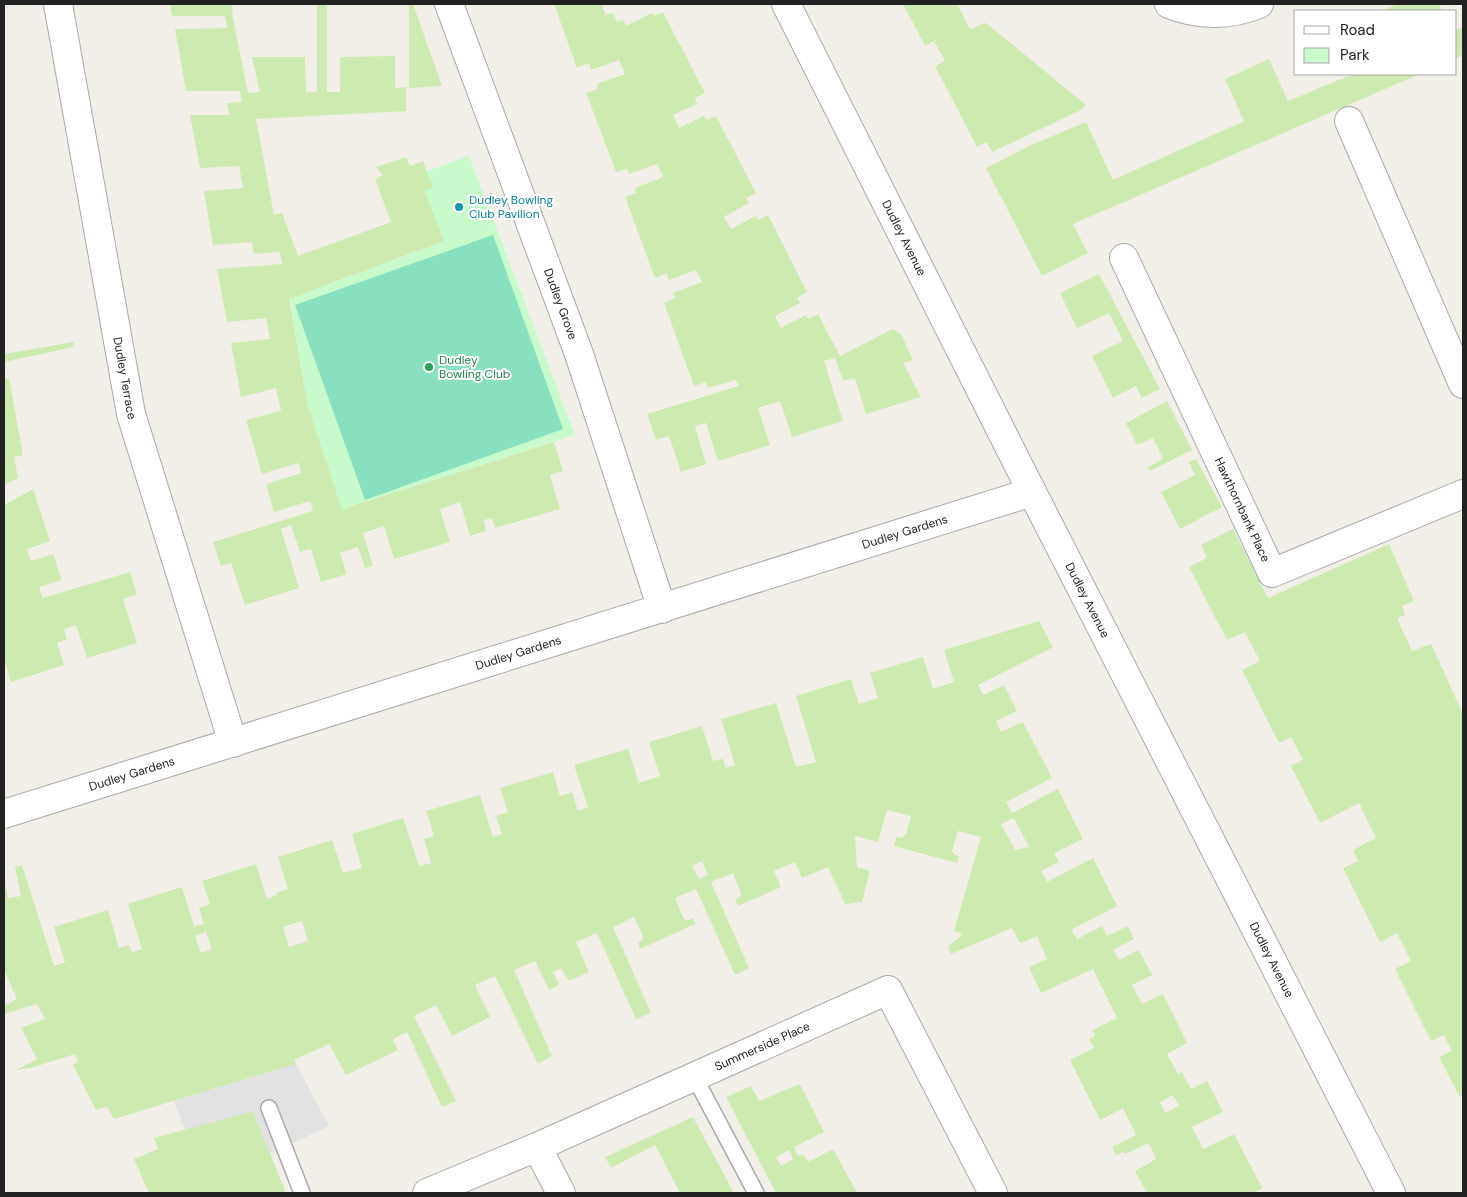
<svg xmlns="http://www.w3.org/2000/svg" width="1467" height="1197" viewBox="0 0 1467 1197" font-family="'DM Sans',sans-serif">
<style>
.grass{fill:#cdebb0;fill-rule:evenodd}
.park{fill:#c8facc}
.pitch{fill:#88e0be}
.parking{fill:#e2e2e2}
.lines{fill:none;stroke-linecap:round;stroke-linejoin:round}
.lane-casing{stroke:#a9a9a9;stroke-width:18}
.street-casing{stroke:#a9a9a9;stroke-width:30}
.lane{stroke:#fff;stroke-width:15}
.street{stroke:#fff;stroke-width:28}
.culture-dot{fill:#0f9aa8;stroke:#fff;stroke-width:2}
.leisure-dot{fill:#2e9e5b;stroke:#fff;stroke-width:2}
.labels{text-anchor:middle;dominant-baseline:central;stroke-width:4;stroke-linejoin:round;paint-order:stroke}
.culture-label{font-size:12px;fill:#0d838f;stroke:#fff;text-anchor:start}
.street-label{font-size:12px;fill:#222;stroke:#fff}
.leisure-label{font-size:12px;fill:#27864d;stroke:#fff;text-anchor:start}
</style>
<rect width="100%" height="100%" fill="#f2efe9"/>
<!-- grass -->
<path class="grass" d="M170,4H232L233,18L248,93L260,92L252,57H305L306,92H317V4H327V92H340V57L395,56V88L406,87V111L256,119L274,215L282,213L298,256L391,222L375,179L383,175L376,167L406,157L410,166L423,161L433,188L425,191L444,241L289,299L308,406L342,509L554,442L563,471L550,475L560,509L495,528L492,518L484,520L486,531L470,536L460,502L440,509L450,542L394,559L384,526L363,533L373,566L365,568L358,547L340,553L347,574L321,582L311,549L300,552L291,525L281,529L299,588L245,605L231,563L221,566L213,542L313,511L310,501L274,512L266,484L302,473L298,463L262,474L246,420L281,411L276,388L241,397L231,343L270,339L266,318L227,322L217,269L282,264L280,252L254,254L252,242L213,245L204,191L243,188L239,166L200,168L190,115H229L227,103L242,102L240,91H186L175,29L227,28L225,16H172Z
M409,4H413L442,86L409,88Z
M554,4H601L606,15L613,13L617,22L623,20L626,26L652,13L654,16L663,12L705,93L695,98L697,104L673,115L679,128L704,116L707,120L716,116L756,193L746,198L749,203L724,217L731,229L756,216L758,220L768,215L807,292L797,298L800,303L775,316L781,328L806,315L808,319L818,314L840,356L893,329L901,334L913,360L903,363L921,397L866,414L855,378L843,381L835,358L824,361L843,421L792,437L780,401L758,408L770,445L718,461L706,423L695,426L706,464L681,472L669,436L656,440L647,414L739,386L736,380L708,388L706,382L694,386L664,303L675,298L673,293L702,282L696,270L669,280L666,273L655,278L625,197L636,193L635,188L663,177L657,164L629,174L627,169L616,172L586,93L598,89L597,84L625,74L619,60L591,70L589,63L577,68Z
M903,4H957L970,29L986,23L1086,105L1081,110L992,152L987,142L977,147L935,66L945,61L934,41L925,46Z
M1397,4H1439L1442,11H1383Z
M1463,27V55L1456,58V30Z
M1269,59L1288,101L1353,74H1420L1073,224L1088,253L1042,276L986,168L1031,145L1086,122L1113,180L1244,121L1225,79Z
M1099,274L1160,389L1142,398L1136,386L1113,398L1092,356L1123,341L1109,313L1077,328L1060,293Z
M73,342L74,347L4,362V354Z
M9,378L23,455L14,457L18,478L4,485V379Z
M1167,401L1192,450L1150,471L1148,467L1163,459L1153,438L1137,445L1126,423Z
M1196,459L1222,507L1180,529L1161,492L1195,475L1189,462Z
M33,489L50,541L27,549L31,561L53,554L62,580L39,587L43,598L130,572L137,594L123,599L137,643L87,658L76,625L64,629L67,639L57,643L64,665L11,682L4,657V505Z
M1233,529L1268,598L1389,544L1414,601L1402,606L1405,615L1397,618L1412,651L1431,644L1463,714V1095L1459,1096L1439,1057L1452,1051L1444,1035L1431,1041L1395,969L1411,961L1397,933L1380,942L1343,868L1358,861L1353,850L1376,838L1359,803L1320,823L1291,766L1303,760L1291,737L1279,743L1242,670L1260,661L1245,632L1227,640L1189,567L1207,558L1201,545Z
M1039,621L1053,647L978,685L983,695L1004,685L1017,711L996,721L1001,732L1023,722L1052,778L1006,802L1012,813L1058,789L1083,839L1054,853L1059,862L1041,871L1047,882L1093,858L1117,906L1071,930L1077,939L1102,926L1107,936L1128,926L1134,939L1113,950L1119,960L1139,950L1152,975L1132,985L1142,1004L1163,994L1187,1043L1167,1054L1178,1074L1182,1072L1191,1089L1207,1081L1223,1112L1192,1127L1203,1149L1234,1134L1262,1188L1252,1193H1147L1135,1171L1156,1159L1149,1143L1125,1154L1123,1152L1116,1155L1112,1147L1136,1135L1123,1108L1100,1120L1070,1060L1094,1048L1089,1039L1095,1036L1092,1030L1117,1018L1093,969L1041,993L1029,967L1047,959L1037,936L1020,943L1012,928L951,954L948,946L963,934L954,931L981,837L958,831L952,851L955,855L959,856L957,863L894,846L896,837L901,838L906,834L911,816L887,810L878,842L855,836L857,867L870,871L862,902L846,904V906L828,867L802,878L795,862L774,871L781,887L738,906L735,899L740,897L741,893L733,873L711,882L749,968L735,975L696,889L675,898L684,919L688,920L693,918L695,924L640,949L638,943L642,941L643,936L634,917L613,927L651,1013L636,1019L597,933L576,942L589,972L569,981L561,968L553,972L559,985L549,990L535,961L514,970L552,1056L538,1064L495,976L475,985L490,1017L452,1036L436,1005L414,1016L456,1101L442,1107L407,1032L393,1039L398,1050L346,1075L329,1044L294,1060L296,1064L114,1119L107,1107L96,1110L73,1065L78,1061L75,1054L34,1067L16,1070L37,1059L21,1028L45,1019L37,1004L4,1014V1006L17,999L4,970V879L8,898L21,896L15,867L22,865L54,966L65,962L54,927L108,910L119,948L129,945L132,952L142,949L128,904L182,887L194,926L204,924L199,908L210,904L202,881L256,864L267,899L277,895L276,893L288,889L278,857L332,840L343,873L362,868L352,834L403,818L419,866L431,863L424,839L434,836L426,811L480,795L493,837L502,834L496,816L508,812L500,788L553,772L560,796L572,792L578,811L588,807L574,765L628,749L639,783L660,776L649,742L702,726L713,761L723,759L726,768L735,765L721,719L776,703L796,767L816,762L796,696L851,679L859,704L878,698L870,673L923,657L933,689L954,682L944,650ZM1014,818L1029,847L1015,850L1001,824ZM702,861L708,875L699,879L692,866ZM302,921L308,941L289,947L283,927ZM206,932L212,949L201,953L195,936ZM1173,1095L1179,1106L1165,1113L1160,1102Z
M800,1084L824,1132L794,1147L798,1156L803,1154L808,1162L833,1149L857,1193H776L726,1097L751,1086L759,1101ZM789,1150L793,1159L781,1166L776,1157Z
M253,1111L286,1193H149L134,1159L158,1149L154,1138Z
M693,1117L734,1193H680L655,1145L611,1168L605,1157Z"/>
<!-- park -->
<path class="park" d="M469,156L575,435L342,509L308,406L289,299L444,241L425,191L433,188L427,171Z"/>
<!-- pitch -->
<path class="pitch" d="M493,235L563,429L365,500L295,305Z"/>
<!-- parking -->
<path class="parking" d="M296,1064L329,1126L270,1154L253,1111L185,1130L174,1101Z"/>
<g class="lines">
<!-- lane casing -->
<g class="lane-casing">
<path id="lane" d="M694,1076L756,1193
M269,1108L302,1193"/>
</g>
<!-- street casing -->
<g class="street-casing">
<g id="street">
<path id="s1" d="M58,4L131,414L233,743"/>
<path id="s2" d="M449,4L579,354L662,609"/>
<path id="s3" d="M786,4L1032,492L1391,1193"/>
<path d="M1169,4C1197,16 1230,16 1259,4"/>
<path d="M1349,121L1463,384"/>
<path id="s4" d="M1124,258L1272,573L1463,494"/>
<path id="s5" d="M4,814L1032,492"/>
<path d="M537,1147L561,1193"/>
<path id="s6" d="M427,1193L537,1147L888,990L993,1193"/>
</g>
</g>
<!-- lane -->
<use href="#lane" class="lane"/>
<!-- street -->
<use href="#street" class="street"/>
</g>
<!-- markers -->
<circle class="culture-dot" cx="459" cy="207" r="5"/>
<circle class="leisure-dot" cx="429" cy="367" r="5"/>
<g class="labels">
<!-- culture labels -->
<g class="culture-label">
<text x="469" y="200">Dudley Bowling<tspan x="469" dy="14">Club Pavilion</tspan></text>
</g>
<!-- street labels -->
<g class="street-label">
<text stroke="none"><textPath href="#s3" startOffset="262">Dudley Avenue</textPath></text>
<text stroke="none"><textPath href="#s2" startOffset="320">Dudley Grove</textPath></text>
<text stroke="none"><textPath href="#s1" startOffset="380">Dudley Terrace</textPath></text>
<text stroke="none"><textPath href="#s4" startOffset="278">Hawthornbank Place</textPath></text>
<text stroke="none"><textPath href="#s5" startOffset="944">Dudley Gardens</textPath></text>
<text stroke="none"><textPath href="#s3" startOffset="668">Dudley Avenue</textPath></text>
<text stroke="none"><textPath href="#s5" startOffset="539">Dudley Gardens</textPath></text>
<text stroke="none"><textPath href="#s5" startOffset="134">Dudley Gardens</textPath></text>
<text stroke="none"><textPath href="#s3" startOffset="1072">Dudley Avenue</textPath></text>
<text stroke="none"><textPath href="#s6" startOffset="366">Summerside Place</textPath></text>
</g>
<!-- leisure labels -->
<g class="leisure-label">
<text x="439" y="360">Dudley<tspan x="439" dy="14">Bowling Club</tspan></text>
</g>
</g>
<!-- border -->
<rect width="1467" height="1197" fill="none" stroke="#222222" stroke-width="10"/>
<!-- legend -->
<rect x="1294" y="10" width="162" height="65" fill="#ffffff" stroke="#a7a7a7"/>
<rect x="1304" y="26" width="25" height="8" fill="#ffffff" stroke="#a7a7a7"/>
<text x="1340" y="35" font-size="15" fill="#222222">Road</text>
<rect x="1304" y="48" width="25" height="15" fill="#c8facc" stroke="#a7a7a7"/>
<text x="1340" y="60" font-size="15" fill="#222222">Park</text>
</svg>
